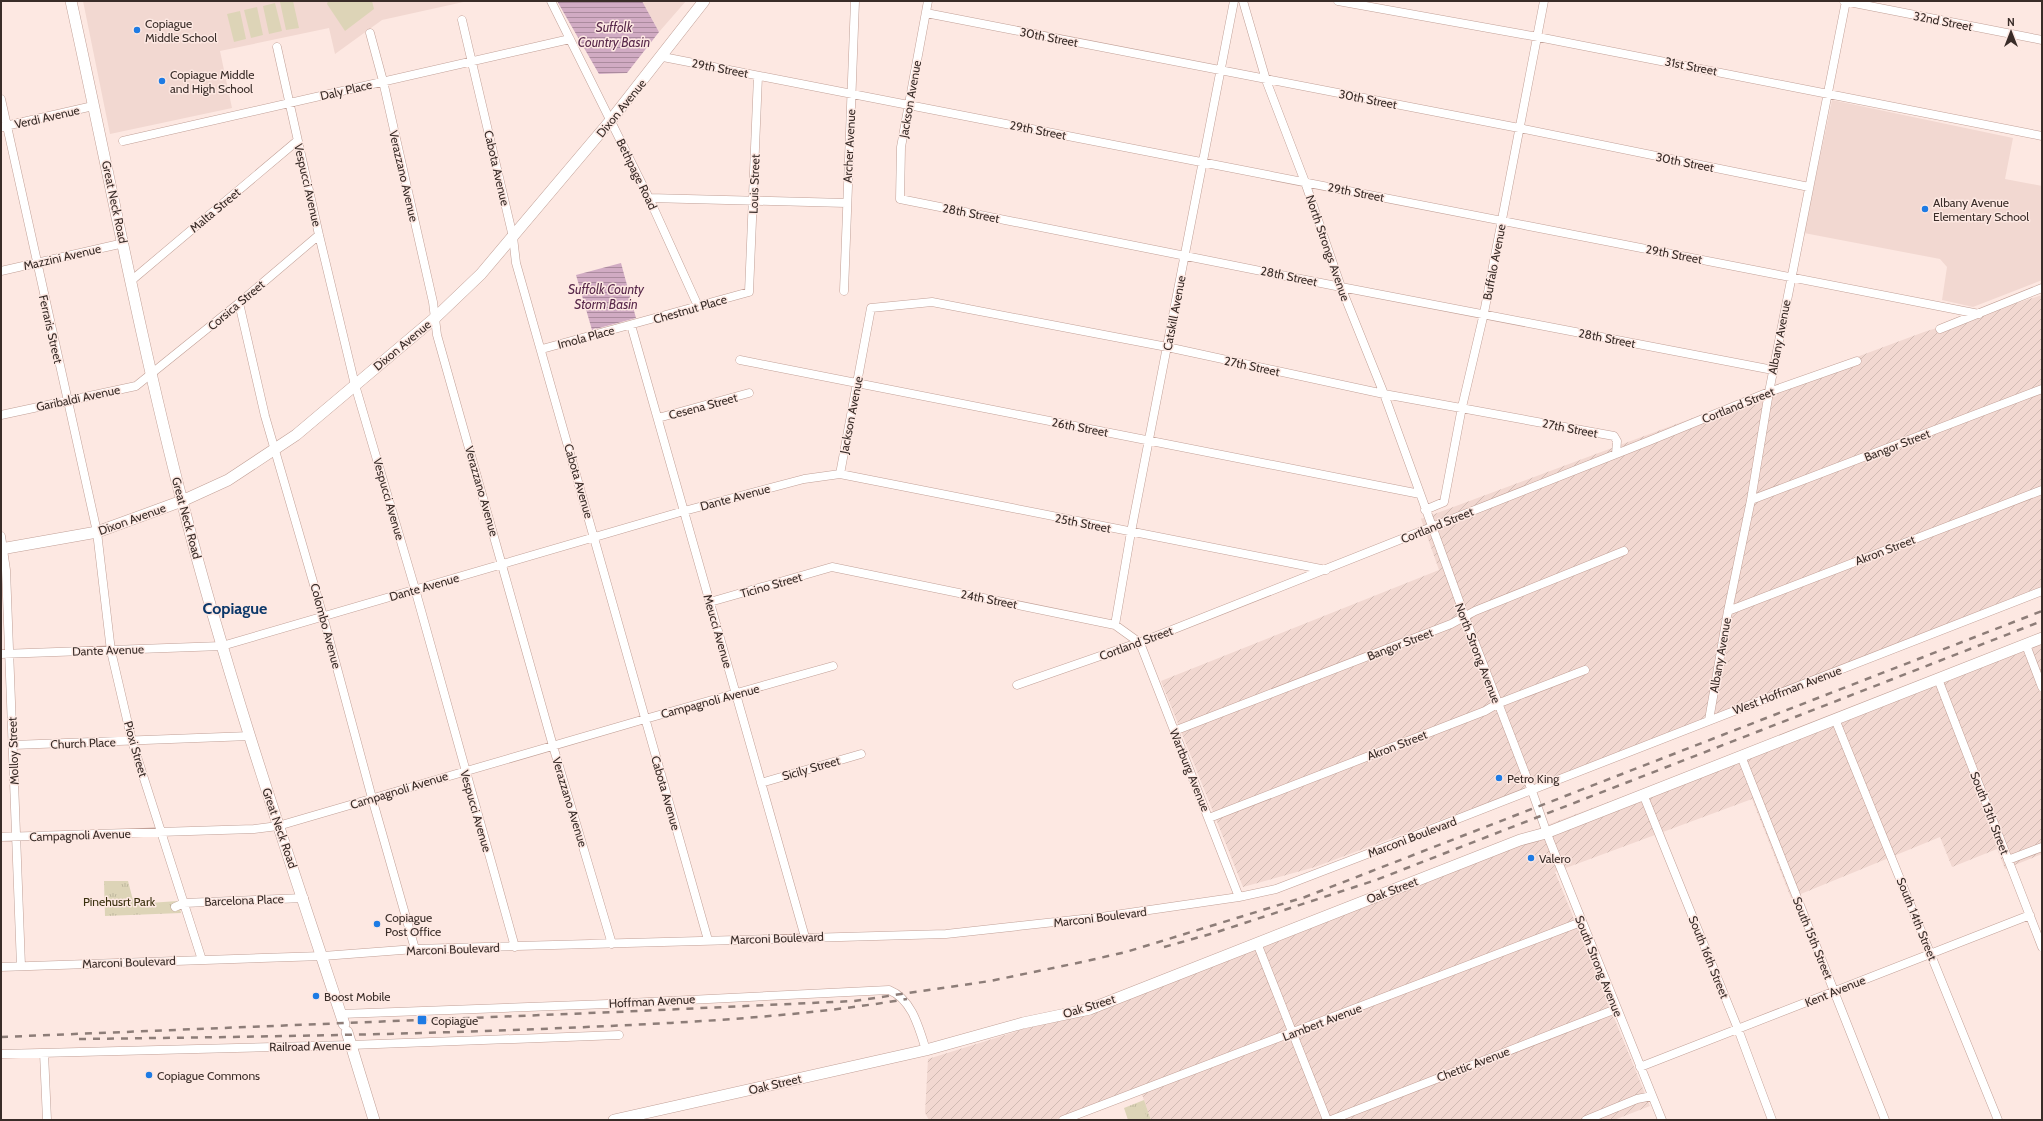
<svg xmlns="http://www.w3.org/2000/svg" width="2043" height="1121" viewBox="0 0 2043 1121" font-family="Cabin,sans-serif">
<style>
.built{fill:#f2d8d1}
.industrial{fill:url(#industrial-furrows)}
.grass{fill:url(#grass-tufts)}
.pitch{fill:#ddd4b7}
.water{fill:url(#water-rules)}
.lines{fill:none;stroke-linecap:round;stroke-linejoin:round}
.minor-casing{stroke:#c1a097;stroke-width:9}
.major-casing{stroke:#c1a097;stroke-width:12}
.minor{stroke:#fff;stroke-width:8}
.major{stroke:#fff;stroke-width:11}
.rail{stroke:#8d7d78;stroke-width:2.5;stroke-dasharray:7 7;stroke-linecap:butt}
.poi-dot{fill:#1e7be4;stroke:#fde8e2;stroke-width:1.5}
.labels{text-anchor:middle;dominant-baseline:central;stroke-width:3;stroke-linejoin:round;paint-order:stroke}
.street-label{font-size:12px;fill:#392c28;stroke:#fde8e2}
.poi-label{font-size:12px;fill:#392c28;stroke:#fde8e2;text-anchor:start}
.park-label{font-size:12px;fill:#392f0d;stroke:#fde8e2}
.water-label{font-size:13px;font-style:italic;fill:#59294b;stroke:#fde8e2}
.district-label{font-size:16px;font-weight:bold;fill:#0c386a;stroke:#fde8e2}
</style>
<defs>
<pattern id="industrial-furrows" width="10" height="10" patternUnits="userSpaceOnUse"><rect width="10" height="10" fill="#f2d8d1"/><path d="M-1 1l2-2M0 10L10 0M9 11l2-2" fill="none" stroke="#d0bab3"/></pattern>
<pattern id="grass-tufts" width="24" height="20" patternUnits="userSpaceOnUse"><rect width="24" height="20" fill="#ddd4b7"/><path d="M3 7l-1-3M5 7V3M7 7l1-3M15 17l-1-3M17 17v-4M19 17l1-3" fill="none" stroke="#beb69d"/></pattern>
<pattern id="water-rules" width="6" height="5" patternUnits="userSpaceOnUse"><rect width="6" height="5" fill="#d1abc3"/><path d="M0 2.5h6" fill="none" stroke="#ab8b9e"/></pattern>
</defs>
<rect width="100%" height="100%" fill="#fde8e2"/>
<!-- built -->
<path class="built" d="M83,1H468L382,20L335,54L329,28L220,51L232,108L110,134Z
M642,1H686L659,32Z
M1832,100L2013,138L2005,179L2042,186V280L1973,307L1942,300L1947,267L1940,259L1804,233Z"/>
<!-- industrial -->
<path class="industrial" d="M2042,295V586L1601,760L1315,867L1243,887L1161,681L1439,570L1421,519L1924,332Z
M2042,640V854L2005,869L1997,849L1952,867L1940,837L1791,898L1752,799L1555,872L1650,1106L1614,1120H1151L1140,1089L1054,1120H929L925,1113L928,1059L1095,1007L1555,822Z"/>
<!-- grass -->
<path class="grass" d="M104,881H128L134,904L178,901L181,913L105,916Z
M1144,1100L1151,1120H1128L1124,1108Z"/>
<!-- pitch -->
<path class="pitch" d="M293,1L299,28L286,30L280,2Z
M328,1H372L374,9L345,31L327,4Z
M275,3L282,31L269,34L263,6Z
M257,7L263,35L251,38L244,10Z
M240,11L246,39L234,42L227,14Z
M1143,1108L1148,1120H1133L1130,1113Z"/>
<!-- water -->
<path class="water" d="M557,1H642L659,32L627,73L599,74Z
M621,263L636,318L592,330L576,275Z"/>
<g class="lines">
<!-- minor casing -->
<g class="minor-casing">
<path id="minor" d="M551,1L649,198L698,306
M928,1L901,147L900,199L1341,287L1773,370
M1243,1L1266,80L1305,182L1341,287L1384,394L1465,617L1532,791L1549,839L1662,1120
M1338,1L1538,37L2042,136
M1844,1L2042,40
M926,13L1519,128L1809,187
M462,20L513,237L516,263L708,940
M370,33L383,81L433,302L437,335L553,746L612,944
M277,47L319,235L355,385L415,589L515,947
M663,57L1979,314
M1,99L97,532L111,651L132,741L202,960
M1,127L93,106
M123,141L570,39
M649,198L846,203
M1,271L124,243
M132,280L297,141
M844,291L855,1
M239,303L265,416L323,616L372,798L415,949
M631,325L805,937
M1940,329L2042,288
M542,349L749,292L758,76
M740,360L1420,494
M1,415L136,386L239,303L319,235
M658,418L749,393
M840,474L871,308L932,302L1167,347L1384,394L1614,436L1617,441L1616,454
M1751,500L2042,389
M1425,510L1444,502L1462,407L1484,313L1544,1
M1,536L6,570L21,966
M710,602L832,567L1115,625L1140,643L1239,897
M1728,611L2042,490
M1115,625L1131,532L1234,1
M2026,645L2042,687
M1,654L222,646L684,511L804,479L840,474L1326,570
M1938,679L2042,947
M1017,685L1149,639L1649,441L1769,392L1857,361
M1835,719L1998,1120
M1709,720L1728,611L1751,500L1769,392L1846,1
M1174,731L1451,624L1475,611L1624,551
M13,745L250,736
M1741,756L1885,1120
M761,783L861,754
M1643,794L1738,1029L1772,1120
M1209,818L1485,711L1497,704L1585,670
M1,837L254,829L278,826L645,719L833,666
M2008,860L2042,847
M175,907L184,903L304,898
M1257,943L1327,1120
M1,967L323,956L415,949L946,934L1101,917L1239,897L1276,889L1388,846L2042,591
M341,1014L608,1004L889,990C912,999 919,1028 926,1050
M44,1053L47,1120
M1,1054L351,1045L619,1035
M1640,1067L2030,915
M1063,1120L1581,922
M1331,1120L1616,1009
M1586,1120L1637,1099L1652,1096"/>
</g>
<!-- major casing -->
<g class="major-casing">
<path id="major" d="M71,1C108,169 140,339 183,505C228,680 287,852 344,1024
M1,549L97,532L182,501L228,480L296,435L436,317L481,274L611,120L704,1
M347,1032L374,1120
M614,1120L926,1050L1023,1023L1090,1009L1520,840L1546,833L2042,638"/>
</g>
<!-- minor -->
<use href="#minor" class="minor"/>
<!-- major -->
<use href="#major" class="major"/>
<!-- rail -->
<path class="rail" d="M1164,947L1214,933L1376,880L2042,621
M1,1037L616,1012L854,1001L990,981L1082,962L1126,952L1305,897L2042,611
M79,1039C240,1037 401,1035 563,1028C678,1023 794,1018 907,999"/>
</g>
<!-- markers -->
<g class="poi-dot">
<circle cx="137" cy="30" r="4"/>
<circle cx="162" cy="81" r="4"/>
<circle cx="1925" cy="209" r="4"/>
<circle cx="1499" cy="778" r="4"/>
<circle cx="1531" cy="858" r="4"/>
<circle cx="377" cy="924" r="4"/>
<circle cx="316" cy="996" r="4"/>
<rect x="417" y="1015" width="10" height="10" rx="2"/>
<circle cx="149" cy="1075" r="4"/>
</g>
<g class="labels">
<!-- street labels -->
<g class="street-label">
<text transform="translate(1943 21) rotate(11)">32nd Street</text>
<text transform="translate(1049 37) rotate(11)">30th Street</text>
<text transform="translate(1691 66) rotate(11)">31st Street</text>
<text transform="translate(720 68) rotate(11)">29th Street</text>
<text transform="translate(346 90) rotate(-13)">Daly Place</text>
<text transform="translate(910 99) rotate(-80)">Jackson Avenue</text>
<text transform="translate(1368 99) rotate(11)">30th Street</text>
<text transform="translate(621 108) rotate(-51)">Dixon Avenue</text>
<text transform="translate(47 117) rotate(-13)">Verdi Avenue</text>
<text transform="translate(1038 130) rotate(11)">29th Street</text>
<text transform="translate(849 146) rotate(-87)">Archer Avenue</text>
<text transform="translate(1685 162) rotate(11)">30th Street</text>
<text transform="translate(497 168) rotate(77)">Cabota Avenue</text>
<text transform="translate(637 174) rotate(64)">Bethpage Road</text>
<text transform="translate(404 176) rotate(77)">Verazzano Avenue</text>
<text transform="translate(754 184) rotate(-88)">Louis Street</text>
<text transform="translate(308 185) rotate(77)">Vespucci Avenue</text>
<text transform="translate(1356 192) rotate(11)">29th Street</text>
<text transform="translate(115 202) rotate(78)">Great Neck Road</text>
<text transform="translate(215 210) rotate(-40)">Malta Street</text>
<text transform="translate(971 213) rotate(11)">28th Street</text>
<text transform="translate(1328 248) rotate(71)">North Strongs Avenue</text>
<text transform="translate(1674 254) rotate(11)">29th Street</text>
<text transform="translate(62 257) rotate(-13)">Mazzini Avenue</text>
<text transform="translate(1494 262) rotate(-79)">Buffalo Avenue</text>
<text transform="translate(1289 276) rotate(12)">28th Street</text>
<text transform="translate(236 305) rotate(-40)">Corsica Street</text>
<text transform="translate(690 309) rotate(-16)">Chestnut Place</text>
<text transform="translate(1174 313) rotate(-79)">Catskill Avenue</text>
<text transform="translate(51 329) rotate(77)">Ferraris Street</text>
<text transform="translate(586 337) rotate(-15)">Imola Place</text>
<text transform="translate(1779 337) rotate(-79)">Albany Avenue</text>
<text transform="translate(1607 338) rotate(11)">28th Street</text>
<text transform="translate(402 345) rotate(-40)">Dixon Avenue</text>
<text transform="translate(1252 366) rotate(12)">27th Street</text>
<text transform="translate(78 398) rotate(-12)">Garibaldi Avenue</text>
<text transform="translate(1738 405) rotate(-22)">Cortland Street</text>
<text transform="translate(703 406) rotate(-15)">Cesena Street</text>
<text transform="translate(851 415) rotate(-79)">Jackson Avenue</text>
<text transform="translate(1080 427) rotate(11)">26th Street</text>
<text transform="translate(1570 428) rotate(11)">27th Street</text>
<text transform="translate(1897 445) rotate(-21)">Bangor Street</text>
<text transform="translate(579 481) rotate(74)">Cabota Avenue</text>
<text transform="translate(482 491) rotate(74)">Verazzano Avenue</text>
<text transform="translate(735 497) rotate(-15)">Dante Avenue</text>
<text transform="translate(389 499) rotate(74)">Vespucci Avenue</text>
<text transform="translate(187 518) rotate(75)">Great Neck Road</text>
<text transform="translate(132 519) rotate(-20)">Dixon Avenue</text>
<text transform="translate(1083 523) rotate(11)">25th Street</text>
<text transform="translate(1437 525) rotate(-22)">Cortland Street</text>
<text transform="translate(1885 550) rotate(-21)">Akron Street</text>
<text transform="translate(771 585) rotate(-16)">Ticino Street</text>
<text transform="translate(424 587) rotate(-16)">Dante Avenue</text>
<text transform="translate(989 599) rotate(11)">24th Street</text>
<text transform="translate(326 626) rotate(75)">Colombo Avenue</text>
<text transform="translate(718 631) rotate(74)">Meucci Avenue</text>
<text transform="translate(1136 643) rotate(-20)">Cortland Street</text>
<text transform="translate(1400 644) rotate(-21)">Bangor Street</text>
<text transform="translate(108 650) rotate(-2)">Dante Avenue</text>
<text transform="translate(1478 653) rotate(69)">North Strong Avenue</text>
<text transform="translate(1720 655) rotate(-80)">Albany Avenue</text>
<text transform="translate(1787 690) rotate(-21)">West Hoffman Avenue</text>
<text transform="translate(710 701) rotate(-15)">Campagnoli Avenue</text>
<text transform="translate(83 743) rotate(-2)">Church Place</text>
<text transform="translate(1397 745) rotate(-21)">Akron Street</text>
<text transform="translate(136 749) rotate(74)">Pioxi Street</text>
<text transform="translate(13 751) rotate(-92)">Molloy Street</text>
<text transform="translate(811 768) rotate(-16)">Sicily Street</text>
<text transform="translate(1190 770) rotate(68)">Wartburg Avenue</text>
<text transform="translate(399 790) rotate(-17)">Campagnoli Avenue</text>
<text transform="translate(666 793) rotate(74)">Cabota Avenue</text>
<text transform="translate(570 802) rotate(73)">Verazzano Avenue</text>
<text transform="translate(476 811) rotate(74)">Vespucci Avenue</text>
<text transform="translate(1990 813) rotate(69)">South 13th Street</text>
<text transform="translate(280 828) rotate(71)">Great Neck Road</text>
<text transform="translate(80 835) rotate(-2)">Campagnoli Avenue</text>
<text transform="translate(1412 837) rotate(-21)">Marconi Boulevard</text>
<text transform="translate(1392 890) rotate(-21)">Oak Street</text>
<text transform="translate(244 900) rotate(-2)">Barcelona Place</text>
<text transform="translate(1100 917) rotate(-7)">Marconi Boulevard</text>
<text transform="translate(1917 919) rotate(68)">South 14th Street</text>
<text transform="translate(777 938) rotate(-2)">Marconi Boulevard</text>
<text transform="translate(1813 938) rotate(68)">South 15th Street</text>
<text transform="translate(453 949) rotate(-2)">Marconi Boulevard</text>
<text transform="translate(1709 957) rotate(68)">South 16th Street</text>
<text transform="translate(129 962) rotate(-2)">Marconi Boulevard</text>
<text transform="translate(1599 966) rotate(68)">South Strong Avenue</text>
<text transform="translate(1835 991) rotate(-22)">Kent Avenue</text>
<text transform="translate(652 1001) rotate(-3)">Hoffman Avenue</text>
<text transform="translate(1089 1006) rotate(-17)">Oak Street</text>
<text transform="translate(1322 1022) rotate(-21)">Lambert Avenue</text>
<text transform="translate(310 1046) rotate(-1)">Railroad Avenue</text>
<text transform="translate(1473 1064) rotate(-21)">Chettic Avenue</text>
<text transform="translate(775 1084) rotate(-13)">Oak Street</text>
</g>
<!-- poi labels -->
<g class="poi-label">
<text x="145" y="23">Copiague<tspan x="145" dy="14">Middle School</tspan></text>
<text x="170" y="74">Copiague Middle<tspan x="170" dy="14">and High School</tspan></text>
<text x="1933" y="202">Albany Avenue<tspan x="1933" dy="14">Elementary School</tspan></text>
<text x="1507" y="778">Petro King</text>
<text x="1539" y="858">Valero</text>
<text x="385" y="917">Copiague<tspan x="385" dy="14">Post Office</tspan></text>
<text x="324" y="996">Boost Mobile</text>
<text x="431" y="1020">Copiague</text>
<text x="157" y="1075">Copiague Commons</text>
</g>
<!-- park labels -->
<g class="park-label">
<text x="119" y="901">Pinehusrt Park</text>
</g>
<!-- water labels -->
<g class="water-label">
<text x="614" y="27">Suffolk<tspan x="614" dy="15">Country Basin</tspan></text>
<text x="606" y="289">Suffolk County<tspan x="606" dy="15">Storm Basin</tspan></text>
</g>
<!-- district labels -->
<g class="district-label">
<text x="235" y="608">Copiague</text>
</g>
</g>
<!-- border -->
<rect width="2043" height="1121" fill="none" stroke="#392c28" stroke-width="4"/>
<!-- north arrow -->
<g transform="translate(2011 32)" stroke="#fde8e2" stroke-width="3" paint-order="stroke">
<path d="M0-3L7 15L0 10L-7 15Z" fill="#392c28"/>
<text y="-6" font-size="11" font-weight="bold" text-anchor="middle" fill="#392c28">N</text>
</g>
</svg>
